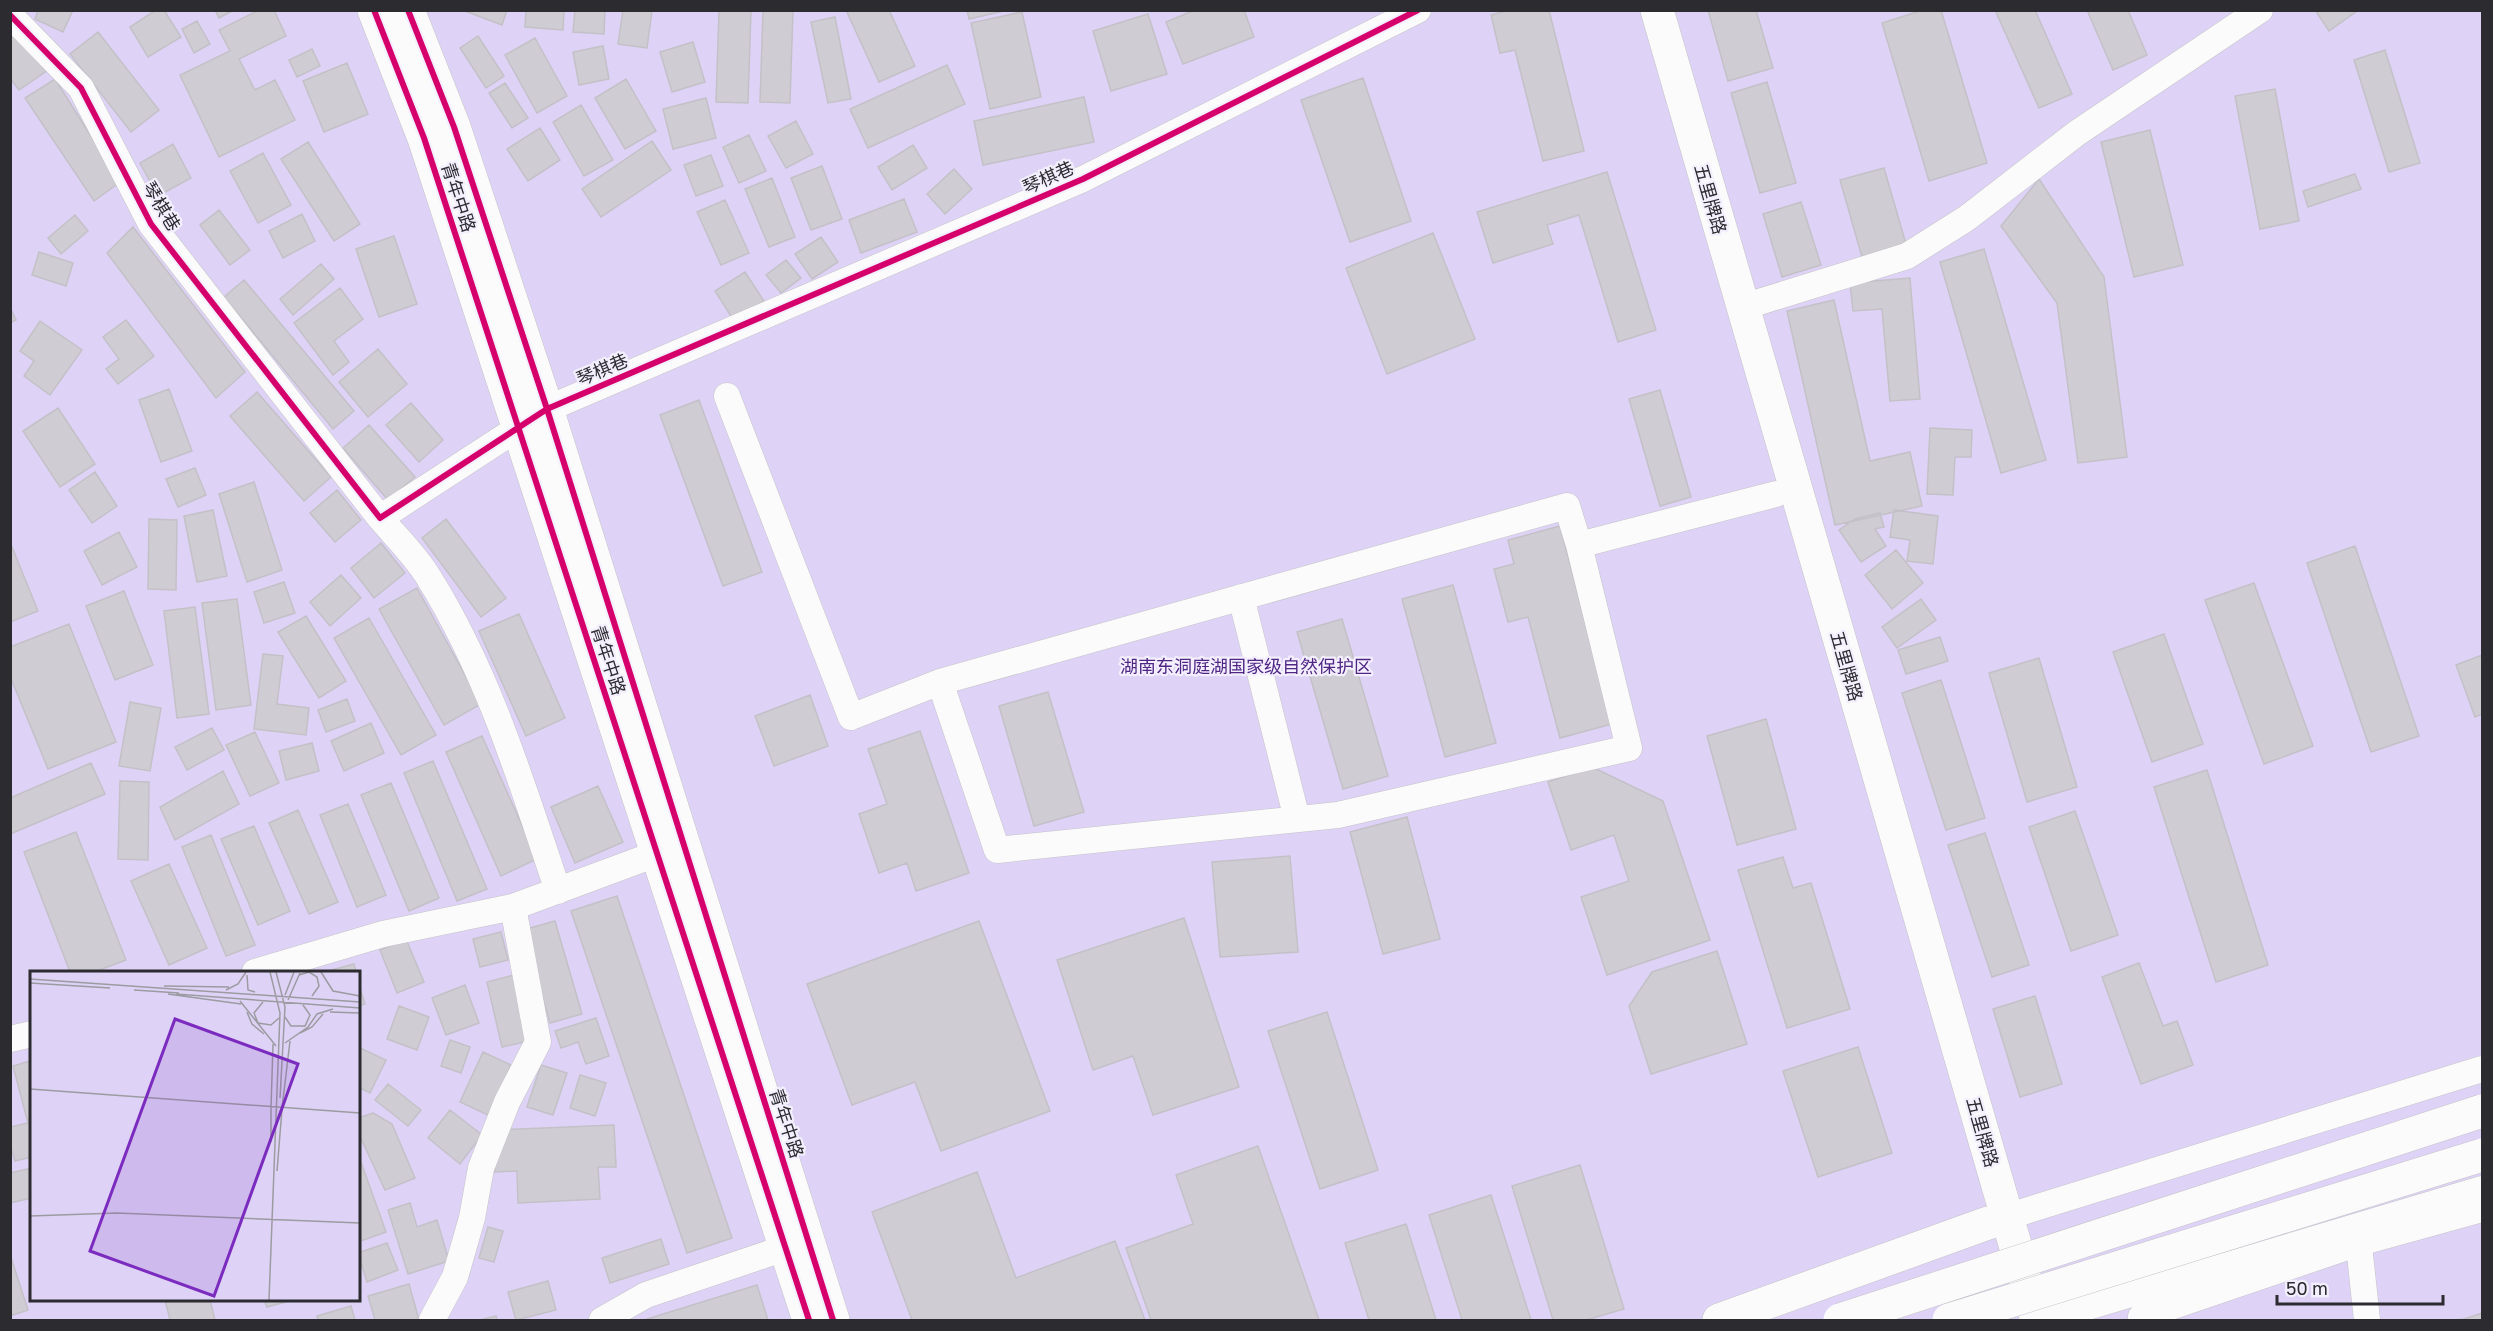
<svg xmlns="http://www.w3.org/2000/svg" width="2493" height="1331" viewBox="0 0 2493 1331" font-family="'Golos Text','Noto Sans SC',sans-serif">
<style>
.green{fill:#ded3f6;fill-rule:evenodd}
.building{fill:#cfcdd3;stroke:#c3c1c7;stroke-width:1.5}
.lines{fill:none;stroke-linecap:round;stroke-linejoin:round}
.minor-casing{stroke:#c5c3c8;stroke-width:27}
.major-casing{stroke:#c5c3c8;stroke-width:34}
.minor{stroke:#fbfbfc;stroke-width:26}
.major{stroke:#fbfbfc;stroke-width:33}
.major-bridge-casing{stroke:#c5c3c8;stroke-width:34;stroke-linecap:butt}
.major-bridge{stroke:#fbfbfc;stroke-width:33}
.cycleway-casing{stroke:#f3effd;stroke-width:10}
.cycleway{stroke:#d6006c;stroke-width:6}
.labels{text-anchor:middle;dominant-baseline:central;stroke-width:4.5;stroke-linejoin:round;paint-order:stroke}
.street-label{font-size:18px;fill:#2c2b30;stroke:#f3effd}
.park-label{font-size:18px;fill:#502685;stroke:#f3effd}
.inset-road{fill:none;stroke:#9c9ba1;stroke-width:1.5}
.view{fill:#7b2cbf;fill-opacity:0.15;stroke:#7b2cbf;stroke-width:3}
.inset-edge{fill:none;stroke:#2c2b30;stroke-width:3}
</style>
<rect width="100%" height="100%" fill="#e7e6ec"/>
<!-- green -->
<path class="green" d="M10,11H2482V1320H11ZM32,972H358V1300H32Z"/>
<!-- building -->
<path class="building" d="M38,10H73L63,32L35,19Z
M156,10H164L181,37L148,57L130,27Z
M215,10H234L219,18Z
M259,10H274L286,36L239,59L255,90L275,80L295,120L219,157L180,75L230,51L219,30Z
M462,10H507L502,25Z
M526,10H564L563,30L525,27Z
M575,10H605L604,34L573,32Z
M623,10L652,11L647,48L618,44Z
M719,10H751L748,103L716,102Z
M763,10H793L790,103L760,102Z
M846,10H889L915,66L879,82Z
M967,10H1008L969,19Z
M1195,10H1244L1254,37L1183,64L1166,22Z
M1510,10H1549L1584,151L1543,161L1515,50L1500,53L1491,15Z
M1708,10H1756L1773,68L1728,81Z
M1923,10H1941L1987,163L1929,181L1882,23Z
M1995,10H2035L2072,94L2039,108Z
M2087,10H2128L2147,55L2113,70Z
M2315,10H2357V11L2329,31Z
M1022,12L1041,97L990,109L971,23Z
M1148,14L1167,74L1111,91L1093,31Z
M835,17L851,99L828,103L811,22Z
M197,21L210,44L194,53L182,29Z
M10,27L48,70L19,90L10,78Z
M98,32L159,110L131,132L70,54Z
M478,36L504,76L486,88L460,48Z
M535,38L567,96L537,113L505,55Z
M693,42L705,82L672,92L660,52Z
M603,46L609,79L579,85L573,52Z
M312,49L320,66L297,77L289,60Z
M2385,50L2420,163L2389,172L2354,60Z
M347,63L368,114L324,132L303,81Z
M947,65L965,104L868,148L850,109Z
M1363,78L1411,221L1350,242L1301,100Z
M55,79L120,182L94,201L25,98Z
M626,79L656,131L625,149L595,98Z
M1767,82L1796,183L1760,193L1731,93Z
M505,83L528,118L512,128L489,93Z
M2275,89L2299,221L2260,229L2235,96Z
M1084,97L1094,142L983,165L974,121Z
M706,98L716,138L673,149L663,109Z
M581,105L613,160L584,176L553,122Z
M796,121L813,154L786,168L768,136Z
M540,128L560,160L528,181L507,149Z
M2150,130L2183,265L2134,277L2101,142Z
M749,135L766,171L739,183L723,147Z
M652,141L671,170L601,217L582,189Z
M308,142L360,224L334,241L281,159Z
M173,144L191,178L158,196L140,163Z
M913,145L927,168L892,190L878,167Z
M263,153L291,205L258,223L230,171Z
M711,155L723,186L696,196L684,165Z
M822,166L842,219L811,230L791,178Z
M1884,168L1906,244L1862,257L1840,180Z
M954,169L972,189L945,214L927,194Z
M1607,172L1656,330L1618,342L1579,215L1547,225L1553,244L1493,263L1477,212Z
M2355,174L2361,189L2308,207L2303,191Z
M772,178L795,237L769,247L745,189Z
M2039,179L2104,277L2127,457L2078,463L2057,303L2001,226Z
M904,199L917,232L861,253L849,220Z
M725,200L749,253L721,265L697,212Z
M1801,202L1821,265L1782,277L1763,214Z
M219,210L250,250L230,265L200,225Z
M302,214L315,241L283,258L269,231Z
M75,215L88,231L61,254L48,238Z
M133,227L245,372L216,398L107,253Z
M1433,233L1475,339L1387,374L1346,268Z
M394,236L417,304L379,317L356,249Z
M821,237L838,262L812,279L795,254Z
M1984,249L2046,460L2001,473L1940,262Z
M39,252L73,263L66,286L32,275Z
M786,260L801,278L781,293L766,275Z
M321,264L334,279L293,315L280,299Z
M745,272L764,301L734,321L715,291Z
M1910,278L1920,399L1890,401L1882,309L1853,311L1850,283Z
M244,280L354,411L333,429L224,297Z
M340,288L363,319L334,341L349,362L333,375L294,323Z
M1834,300L1870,461L1910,452L1922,506L1835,525L1787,311Z
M10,307L16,320L10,323Z
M126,320L154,356L118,384L106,369L119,359L103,337Z
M40,321L82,350L50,395L24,376L34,361L20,351Z
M378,349L407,384L368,417L339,382Z
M169,389L192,451L161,462L139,400Z
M1660,390L1691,497L1660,506L1629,399Z
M257,392L331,477L304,501L230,416Z
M699,400L762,572L723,586L660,415Z
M411,403L443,440L419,462L386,425Z
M58,408L95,464L60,487L23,431Z
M369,425L415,477L388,500L343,448Z
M1930,428L1972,430L1971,457H1955L1953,495L1927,494Z
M195,468L206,495L178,507L166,479Z
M95,472L117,506L92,523L69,490Z
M254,482L282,570L247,582L219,494Z
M337,490L361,520L335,542L310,513Z
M213,510L227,576L197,582L184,516Z
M1894,510L1938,516L1933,564L1907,561L1910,540L1890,537Z
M1880,513L1884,527L1875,529L1886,546L1861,562L1839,530L1855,519Z
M149,519L177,520L176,590L148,589Z
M446,519L506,598L481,617L422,538Z
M1560,526L1612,724L1560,738L1528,617L1508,622L1494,569L1514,564L1508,540Z
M119,532L137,567L102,585L84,551Z
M10,542L38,611L10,622Z
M381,543L405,573L374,598L351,568Z
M2355,546L2419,736L2371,752L2307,563Z
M1896,550L1923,583L1892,609L1865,575Z
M341,575L361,598L330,626L310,602Z
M284,582L295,613L264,623L254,592Z
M2254,583L2313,746L2264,764L2205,600Z
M1453,585L1496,743L1445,757L1402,599Z
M417,588L481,704L444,725L379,609Z
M124,591L153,665L115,680L86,606Z
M237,599L251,705L216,710L202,603Z
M1921,599L1936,620L1897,648L1882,627Z
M195,607L209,714L177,718L164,611Z
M519,614L565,718L526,736L479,631Z
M306,616L346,681L319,698L278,632Z
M369,618L436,735L401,755L334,638Z
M1342,619L1388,776L1343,789L1297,632Z
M69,624L116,742L48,769L10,676V647Z
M2164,634L2203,744L2152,762L2113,652Z
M1940,637L1948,661L1906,674L1898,650Z
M263,654L283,656L277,704L309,708L306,735L254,729Z
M2482,655V714L2475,717L2456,665Z
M2039,658L2077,787L2027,802L1989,673Z
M1941,680L1985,818L1946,830L1902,693Z
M1048,692L1084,812L1034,826L999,706Z
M810,695L828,746L774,766L755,716Z
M347,699L355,721L326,732L318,710Z
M130,702L161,708L150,771L119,766Z
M1766,719L1796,829L1737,845L1707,736Z
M371,723L384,753L344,771L331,741Z
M212,728L224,750L187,770L175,747Z
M920,731L969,873L916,891L907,863L879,873L859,814L887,804L868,749Z
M255,732L279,783L250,796L226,745Z
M482,736L537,859L501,876L446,752Z
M312,743L319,771L286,780L279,751Z
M433,761L487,889L457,901L404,773Z
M91,763L105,794L10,834V798Z
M1592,767L1663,801L1710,940L1607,975L1581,897L1629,881L1614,835L1571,850L1548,782Z
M2207,770L2268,965L2216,982L2154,787Z
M223,771L239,804L175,840L160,807Z
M120,781L149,782L148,860L118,859Z
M391,783L439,898L409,911L361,795Z
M598,786L623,842L575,863L551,807Z
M348,804L386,895L357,907L320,815Z
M298,810L338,902L309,914L269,823Z
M2075,811L2118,935L2071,951L2029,827Z
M1407,817L1440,939L1383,954L1350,832Z
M254,826L290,911L258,925L221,839Z
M76,832L126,960L94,972H70L24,852Z
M1985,833L2029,965L1992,977L1948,845Z
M211,835L255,945L226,956L182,847Z
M1290,856L1298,952L1220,957L1212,862Z
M1783,857L1793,888L1811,883L1850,1009L1787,1028L1738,870Z
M169,864L207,948L169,965L131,881Z
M617,896L732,1238L687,1253L571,911Z
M1184,918L1239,1087L1153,1115L1133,1056L1093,1070L1057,960Z
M555,921L582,1014L550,1023L523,930Z
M979,921L1050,1111L941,1151L915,1082L852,1105L807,984Z
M501,932L508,960L480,967L473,939Z
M406,939L424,982L397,993L380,950Z
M1717,951L1747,1044L1651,1074L1629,1006L1652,972Z
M2139,963L2163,1026L2177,1021L2193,1065L2141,1084L2102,977Z
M354,964L356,972H324Z
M514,975L529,1041L502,1047L487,982Z
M358,982L365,1004L358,1006Z
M465,985L479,1023L446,1035L432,998Z
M2035,996L2062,1084L2020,1097L1993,1009Z
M399,1006L429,1017L417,1050L387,1039Z
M1327,1012L1378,1170L1320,1189L1268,1031Z
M596,1018L609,1056L586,1064L578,1042L561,1048L555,1031Z
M450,1040L470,1047L461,1073L441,1066Z
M358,1047L386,1060L370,1093L358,1087Z
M1858,1047L1892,1153L1818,1177L1783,1071Z
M483,1052L511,1065L488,1115L460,1102Z
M30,1061L32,1157L15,1161L10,1145V1127L28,1123L13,1066Z
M541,1065L567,1073L553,1115L527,1107Z
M580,1075L606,1083L595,1116L570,1108Z
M388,1084L421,1110L408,1126L375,1100Z
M450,1110L482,1135L460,1164L428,1138Z
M373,1113L392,1124L415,1178L385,1190L358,1132V1118Z
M614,1125L616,1167H598L600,1199L518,1203L517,1171L495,1172L494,1130Z
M1258,1146L1319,1320H1151L1126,1248L1193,1224L1176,1175Z
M361,1162L386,1232L358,1242V1163Z
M1580,1165L1624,1309L1586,1320H1553L1512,1186Z
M32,1168V1198L10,1203V1173Z
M977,1172L1016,1278L1115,1241L1145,1320H912L872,1212Z
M1491,1195L1531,1320H1462L1429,1215Z
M410,1203L417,1227L437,1220L449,1261L408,1274L388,1210Z
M1406,1224L1436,1320H1369L1345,1243Z
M488,1227L503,1231L494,1262L479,1258Z
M661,1239L669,1264L610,1283L602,1258Z
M387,1243L398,1270L367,1282L358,1253Z
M10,1254L28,1310L10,1316Z
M548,1281L556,1310L516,1320L508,1292Z
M409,1284L419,1320H375L368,1296Z
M757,1285L768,1320H644Z
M165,1300H210L215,1320H170Z
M264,1300H293L267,1307Z
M351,1306L355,1320H318L317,1316Z
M2482,1313V1320H2454L2464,1319Z
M496,1316L497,1320H480Z"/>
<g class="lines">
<!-- minor casing -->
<g class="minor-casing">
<path id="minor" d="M10,15L81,88L151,224L380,518L547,409L1083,179L1418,10
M1743,307L1907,256L1967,218L2077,133L2260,10
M727,396L851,717L940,682L997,850L1338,815L1629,748L1579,545L1776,494
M380,518C396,537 416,556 429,578C489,674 522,784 558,891
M1241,597L1297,819
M940,682L1567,506L1579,545
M255,972L383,934L513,907L656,854
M10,1039L32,1034
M1990,1222L2482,1069
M2357,1227L2367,1320
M2141,1317L2359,1243L2482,1209
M432,1320L455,1277L472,1218L481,1168L507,1102L538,1042L513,907
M602,1320L646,1295L785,1248
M2044,1320L2482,1189"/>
</g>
<!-- major casing -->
<g class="major-casing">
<path id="major" d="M374,10L424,138L809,1320
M408,10L454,127L547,409L833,1320
M1657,10L2037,1320
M1719,1320L1988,1223"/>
</g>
<!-- minor -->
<use href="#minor" class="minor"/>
<!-- major -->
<use href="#major" class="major"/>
<!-- major-bridge casing -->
<g class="major-bridge-casing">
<path id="major-bridge" d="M1840,1320L2482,1111
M1949,1320L2482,1155"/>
</g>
<!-- major-bridge -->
<use href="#major-bridge" class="major-bridge"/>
<!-- cycleway casing -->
<g class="cycleway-casing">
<path id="cycleway" d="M374,10L424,138L809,1320
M408,10L454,127L547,409L833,1320
M10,15L81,88L151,224L380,518L547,409L1083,179L1418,10"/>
</g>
<!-- cycleway -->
<use href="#cycleway" class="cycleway"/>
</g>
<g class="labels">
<!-- street labels -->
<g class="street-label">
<text transform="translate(1048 177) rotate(-24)">琴棋巷</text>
<text transform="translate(459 197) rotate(72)">青年中路</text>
<text transform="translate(1711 199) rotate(74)">五里牌路</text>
<text transform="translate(162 206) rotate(59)">琴棋巷</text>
<text transform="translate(602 369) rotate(-23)">琴棋巷</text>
<text transform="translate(609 660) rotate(72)">青年中路</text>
<text transform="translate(1847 666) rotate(74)">五里牌路</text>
<text transform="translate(787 1123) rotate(72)">青年中路</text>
<text transform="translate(1983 1132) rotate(74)">五里牌路</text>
</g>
<!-- park labels -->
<g class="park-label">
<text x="1246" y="666">湖南东洞庭湖国家级自然保护区</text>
</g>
</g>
<!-- overview -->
<g transform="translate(30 971)">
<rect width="330" height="330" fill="#e7e6ec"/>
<path d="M0,1H330V329H0Z" fill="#ded3f6"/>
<path class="inset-road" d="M246,1L255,36L250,127M291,1L303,20L330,25M217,4L218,19L225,21M269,4L279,1L287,6L289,15L282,25M0,8L330,31M0,12L80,17M134,15L199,16M104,19L149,22M196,19L208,13L216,1M138,23L211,33M146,23L330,37M255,24L264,1M258,29L270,2M210,30L246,75M233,31L224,42L228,52L241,54L249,47M217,41L222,53L234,63M300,41L330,42M255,46L261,55H275L280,44L273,34M270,62L282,56L293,43M255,72L278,56L287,43L303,38M0,118L330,142M241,137L243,73M241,137V171M252,137L260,70M247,200L252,138M0,245L87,242L330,252M239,329L250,42L240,1"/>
<path class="view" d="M145,48L268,93L184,325L60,280Z"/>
<rect width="330" height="330" class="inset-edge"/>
</g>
<!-- border -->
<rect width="2493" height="1331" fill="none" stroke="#2c2b30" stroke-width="24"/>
<!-- scale -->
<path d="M2277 1295v9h166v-9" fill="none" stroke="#2c2b30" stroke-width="3"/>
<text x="2286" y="1295" font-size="18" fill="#2c2b30" stroke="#f3effd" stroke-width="4.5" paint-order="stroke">50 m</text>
</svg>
